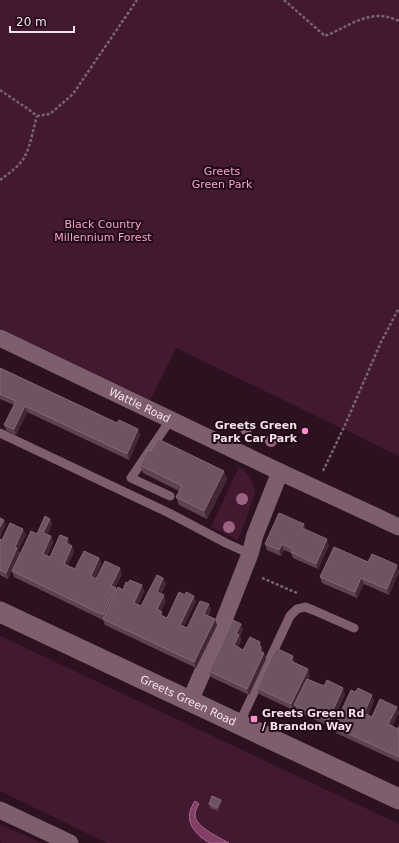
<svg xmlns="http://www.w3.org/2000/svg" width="399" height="843" viewBox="0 0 399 843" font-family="'DejaVu Sans',sans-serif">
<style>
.green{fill:#431932}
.water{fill:#833e66;stroke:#a56f8e}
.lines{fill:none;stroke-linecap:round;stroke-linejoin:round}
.path{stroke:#7a6370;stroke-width:2.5;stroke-dasharray:3 2;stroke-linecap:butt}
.service{stroke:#7e5e6e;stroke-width:9}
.minor{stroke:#7e5e6e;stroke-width:17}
.tertiary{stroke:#7e5e6e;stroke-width:21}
.tree{fill:#9b6281}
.wall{fill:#5e4252}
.shaded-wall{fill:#432837}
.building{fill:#6e5362;stroke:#836978}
.poi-dot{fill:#f890ca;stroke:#220918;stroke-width:1.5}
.labels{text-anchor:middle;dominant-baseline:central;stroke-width:4;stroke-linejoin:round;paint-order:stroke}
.park-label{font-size:11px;fill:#f5a4d0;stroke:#220918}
.street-label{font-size:11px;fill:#f4e1eb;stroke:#220918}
.poi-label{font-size:11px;font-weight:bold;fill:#f4e1eb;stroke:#220918;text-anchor:end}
</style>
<rect width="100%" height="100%" fill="#2c1221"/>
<!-- green -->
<path class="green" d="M0,0H399V456L176,348L150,400L0,328Z
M239,467C249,473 254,482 255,494L238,540L211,527Z
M0,636L399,824V843H229C220,838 196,827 195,816C195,812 197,807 199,804L195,802L192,806L195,832L209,843H107L0,791Z
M0,824L41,843H2L0,842Z"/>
<!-- water -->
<path class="water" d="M195,801L199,804C197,807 195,811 195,816C196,827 220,838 229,843C223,843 215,843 210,843C207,842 204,839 202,838C189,827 185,816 195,801Z"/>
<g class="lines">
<!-- path -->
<path class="path" d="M284,0L325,36C350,26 371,7 399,21
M0,90L28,109L37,116L50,114L73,94L137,0
M0,180C9,173 20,166 25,156C31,144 33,129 37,116
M323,471L345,425L381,342L399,308
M262,578L297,593"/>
<!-- service -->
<path class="service" d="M0,433L169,513L226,543L250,554
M170,496L131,478L171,419
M239,724L290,616L297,609L305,607L313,610L354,628"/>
<!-- minor -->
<g class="minor">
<path id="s1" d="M0,338L280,472L399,527"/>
<path d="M190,701L213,648L250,554L255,535L280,472"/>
<path d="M0,810L70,843"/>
</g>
<!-- tertiary -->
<path class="tertiary" id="s2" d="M0,612L399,799"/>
</g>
<!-- trees -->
<g class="tree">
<circle cx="246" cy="429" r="6"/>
<circle cx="271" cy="441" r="6"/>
<circle cx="242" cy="499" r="6"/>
<circle cx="229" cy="527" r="6"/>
</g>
<!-- wall -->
<path class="wall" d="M0,368L117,423L138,429L140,435L129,460L27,412L16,435L7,431L4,425L14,405L0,399Z
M140,465L227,479L207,519L179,505L176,497L179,491L143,473Z
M50,519L52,524L47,535L51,536L53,542L47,556L50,557L70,544V545L72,546L74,552L67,565L75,569L99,558L101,564L95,578L96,579L122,574L115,588H116L117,591L123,590L128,583L142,585L144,591L138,605L141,606L163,578L166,584L161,594L166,601L161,611L163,617L167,618L196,601L184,626L187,628L211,610L208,616L215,619L217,625L196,668L105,625L103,620L14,577L12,571Z
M304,524L306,530L329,545L318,569L293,558L291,553L284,550L281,556L267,550L265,544Z
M26,535L18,550L20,553L8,579L0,575V539L2,540Z
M368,562L399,570V572L389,595L364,584L357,598L322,583L320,577Z
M243,629L240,636L241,641L238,647L243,650L263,648L262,649L263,653L266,659L249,695L211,677L209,671Z
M295,662V663L310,675L308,679L324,686L345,694L330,727L296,711L295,706L293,710L259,694L257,688Z
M374,701L368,715L372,717L399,713L392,726L398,729L399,726V762L336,733L334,727Z
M221,800L222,803L218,811L210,808L209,804Z"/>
<!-- shaded-wall -->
<path class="shaded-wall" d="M25,406L27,412L16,435L14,429Z
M138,429L140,435L129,460L127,454Z
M224,471L227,479L207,519L204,511Z
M50,519L52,524L45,539L43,533Z
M4,520L6,525L0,538V527Z
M304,524L306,530L302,528Z
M23,529L26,535L18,550L20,553L8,579L6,573L15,547Z
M51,536L53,542L45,560L43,554Z
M68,538L70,544L68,549L66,543Z
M327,539L329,545L318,569L316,564Z
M282,544L284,550L281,556L279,550Z
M72,546L74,552L66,569L64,564Z
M99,558L101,564L93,582L91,576Z
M397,565L399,570V572L389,595L387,589Z
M120,568L122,574L113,592L111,586Z
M163,578L166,584L159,597L157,592Z
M361,578L364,584L357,598L355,592Z
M142,585L144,591L136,608L134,603Z
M116,588L118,594L105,621L103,615Z
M164,595L166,601L159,615L157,609Z
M194,596L196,601L182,630L180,625Z
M209,604L211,610L206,620L204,614Z
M162,612L164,617L160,615Z
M215,619L217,625L196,668L194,662Z
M241,624L243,629L240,636L241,641L236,651L234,645L236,634Z
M260,642L264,653L262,657L260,651L259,646Z
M264,653L266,659L249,695L247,689Z
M293,656L295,662L293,667L291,661Z
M308,669L310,675L295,706L294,705L295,706L293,710L291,704Z
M343,688L345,694L330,727L328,721Z
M372,695L374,701L366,718L364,713Z
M397,707L399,713L390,730L388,724Z
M221,800L222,803L218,811L217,808Z"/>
<!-- building -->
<path class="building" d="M0,368L117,423L119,420L138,429L127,454L25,406L14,429L4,425L16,401L0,394Z
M158,439L224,471L204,511L176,497L182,486L140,465L148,450L151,451Z
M279,513L304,524L302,528L327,539L316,564L291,552L293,549L282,544L279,550L265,544Z
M45,516L50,519L43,533L51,536L43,554L50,557L60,535L68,538L66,543L72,546L64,564L75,569L84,551L99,558L91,576L96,579L105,561L120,568L111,586L116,588L103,615L12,571L31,531L37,534Z
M0,518L4,520L0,527Z
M10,523L23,529L15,547L17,548L6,573L0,570V539L2,540Z
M334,547L368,562L372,554L397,565L387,589L361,578L355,592L320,577Z
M157,575L163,578L157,592L164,595L157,609L162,612L160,615L167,618L179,592L185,595L186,592L194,596L180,625L187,628L200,601L209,604L204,614L215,619L194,662L103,619L118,587L123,590L126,582L128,583L130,580L142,585L134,603L141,606Z
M233,620L241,624L236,634L239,635L234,645L243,650L250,637L260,642L259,646L261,647L260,651L264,653L247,689L209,671Z
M276,648L293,656L291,661L308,669L291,704L257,688Z
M307,679L324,686L327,680L343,688L328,721L294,705Z
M358,688L372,695L364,713L372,717L380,699L397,707L388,724L398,729L399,726V757L334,727L351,690L355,692Z
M212,796L221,800L217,808L209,804Z"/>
<!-- markers -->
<g class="poi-dot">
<circle cx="305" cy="431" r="4"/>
<rect x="250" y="715" width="8" height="8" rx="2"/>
</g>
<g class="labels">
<!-- park labels -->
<g class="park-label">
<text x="222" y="171">Greets<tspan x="222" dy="13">Green Park</tspan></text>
<text x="103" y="224">Black Country<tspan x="103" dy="13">Millennium Forest</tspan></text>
</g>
<!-- street labels -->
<g class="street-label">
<text stroke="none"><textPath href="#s1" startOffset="155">Wattle Road</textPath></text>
<text stroke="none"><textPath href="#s2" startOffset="208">Greets Green Road</textPath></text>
</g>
<!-- poi labels -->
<g class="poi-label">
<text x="297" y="425">Greets Green<tspan x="297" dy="13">Park Car Park</tspan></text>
<text x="262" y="713" text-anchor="start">Greets Green Rd<tspan x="262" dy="13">/ Brandon Way</tspan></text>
</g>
</g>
<!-- scale -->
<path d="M10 26v6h64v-6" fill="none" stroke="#f4e1eb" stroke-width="2"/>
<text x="16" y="26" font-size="12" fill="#f4e1eb" stroke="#220918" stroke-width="3" paint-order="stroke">20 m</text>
</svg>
